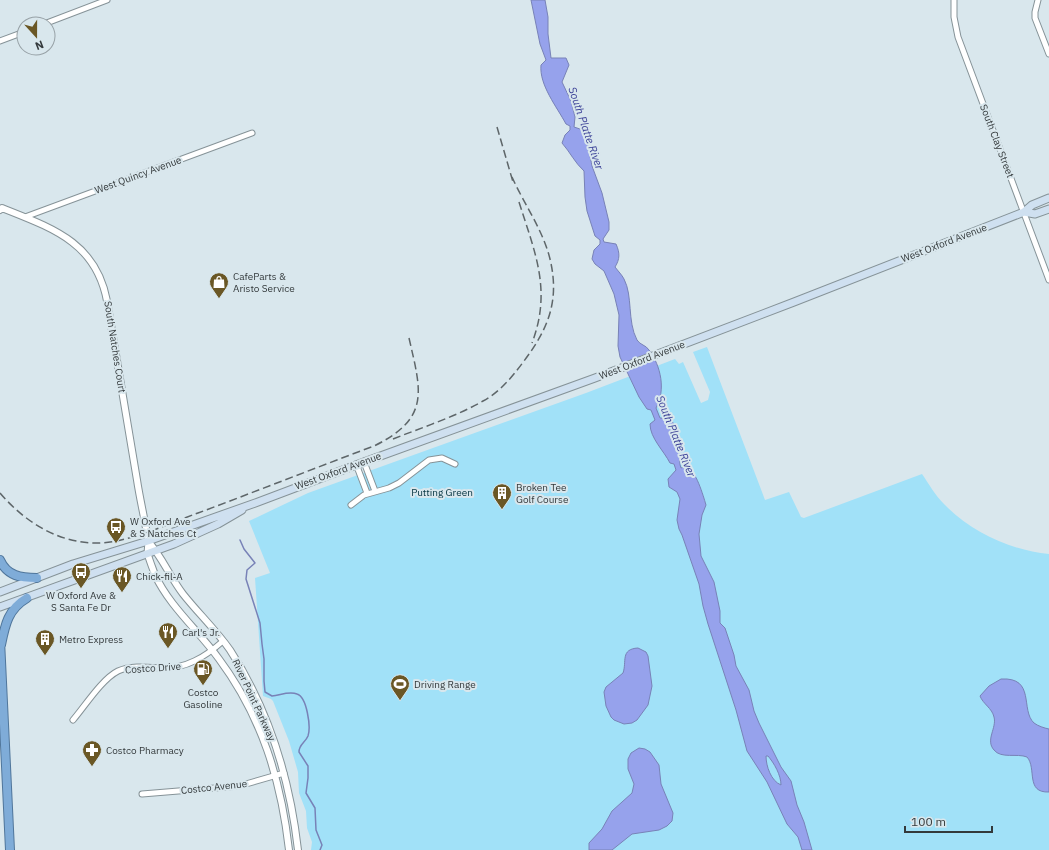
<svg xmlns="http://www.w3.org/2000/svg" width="1049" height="850" viewBox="0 0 1049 850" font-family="'IBM Plex Sans',sans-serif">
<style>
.green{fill:#a1e1f8}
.water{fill:#96a2ec;stroke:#7882b7;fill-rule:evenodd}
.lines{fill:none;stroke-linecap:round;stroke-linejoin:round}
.stream{stroke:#7882b7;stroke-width:1.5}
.minor-casing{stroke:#869398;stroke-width:7}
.tertiary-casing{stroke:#869398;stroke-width:8}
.secondary-casing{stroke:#869398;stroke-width:9}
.trunk-casing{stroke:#50769b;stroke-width:10}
.minor{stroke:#fff;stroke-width:5}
.tertiary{stroke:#fff;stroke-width:6}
.secondary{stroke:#cfe0f0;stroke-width:7}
.trunk{stroke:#7facd8;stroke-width:8}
.rail{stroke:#5e6669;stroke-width:1.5;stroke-dasharray:8 4;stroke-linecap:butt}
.labels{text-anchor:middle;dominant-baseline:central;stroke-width:4;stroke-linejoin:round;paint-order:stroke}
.street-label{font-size:10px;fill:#33393b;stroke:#d9e7ed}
.poi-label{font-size:10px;fill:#33393b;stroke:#d9e7ed;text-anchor:start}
.park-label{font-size:10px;fill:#00303d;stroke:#d9e7ed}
.water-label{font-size:11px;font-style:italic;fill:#3d4398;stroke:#d9e7ed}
</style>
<rect width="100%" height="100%" fill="#d9e7ed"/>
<!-- green -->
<path class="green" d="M707,347L765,500L789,492L801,517L804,518L922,474C929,484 935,495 944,504C971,532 1010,550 1049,554V850H311L312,842L307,828L306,811L299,793L298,772L289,741L273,701L271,699L263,696L255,578L270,573L249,521L308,493L586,393L675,359L679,364L683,362L701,403L708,400L710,392L693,352Z"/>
<!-- water -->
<path class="water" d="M531,0H545L548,17V34L551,58H566L569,65L562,82L571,101L575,117L574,127L583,130L586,135L592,166L602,193L609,222V230L603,239L604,242L616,244C620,253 620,259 615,267C618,271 622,275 624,279C633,296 627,321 637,340C640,345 646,345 649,350C661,366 666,390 656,408L660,418C679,419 672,426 675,440C676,445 679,450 680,455C680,460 679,463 681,468L686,466C696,470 703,495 706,505L702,515L699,534L701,556L714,582L720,611V623L725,628L734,655L736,666L749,690L754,711L759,723L781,767L791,781L797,805L804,822L812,850H802L798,837L787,824L767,782L747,751L736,710L708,624L703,606L699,584L682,535L679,529L677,520L680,499L677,492L669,487L668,479L676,470L674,464L670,463C664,451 650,438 650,424L655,420L651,410L647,409L639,397L620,357L618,346L619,315L614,294L604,271L595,264L592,259L594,250L600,244V240L595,236L587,211L585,197L584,171C575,163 570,152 562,143L565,135L570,130V126L566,124C557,107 539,85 541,65L546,60L540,44ZM766,756H768C774,763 781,775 781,785C771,781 766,766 766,756Z
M638,648L646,652L648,656L652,686L648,705L637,720L632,723L624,724L614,720L611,717L606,706L604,692L606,687L623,673C627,662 620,649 638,648Z
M1001,679C1036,677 1020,710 1034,723C1038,726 1044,728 1049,729V792C1025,793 1037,768 1027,757C1017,753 1001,759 994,750C985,740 997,728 994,717C992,708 983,704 980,696L989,686Z
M639,748L645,749L650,752L659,765L661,784L673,813L672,821L667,826L659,830L632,834L612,850H589V843L602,829L612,811L632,793L634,784L628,769V759L631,753Z"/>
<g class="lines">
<!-- stream -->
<path class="stream" d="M240,540L244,549L255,563L247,570L246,579L260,623L262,644L264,659V681L265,692L272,696C281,695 289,691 297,694C307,697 311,727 308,736C305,743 299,744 299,752L308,766V778L306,793L315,808L316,830L322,845L320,850"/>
<!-- minor casing -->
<g class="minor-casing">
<path id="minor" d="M954,0V17L958,37L1049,280
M1038,0L1035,12V18L1049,54
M44,24L107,0
M0,41L24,32
M25,217L252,133
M364,462L375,491
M356,464L367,493
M351,505L364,495L389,488L399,483L429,460L442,458L455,464
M73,720C85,706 102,679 118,671C131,665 147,667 161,668C186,669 205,657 223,641
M142,794L239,786L284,773"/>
</g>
<!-- tertiary casing -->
<g class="tertiary-casing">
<path id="tertiary" d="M0,210L2,208C52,228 96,242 107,301C117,361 127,421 137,480C140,500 145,520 148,540C149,545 147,550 148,555C150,562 153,569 155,575C170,607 199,631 219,659C262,717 281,780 289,850
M148,541C162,557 170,577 183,594C198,613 216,630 230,650C269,710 290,780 298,850"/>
</g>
<!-- secondary casing -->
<g class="secondary-casing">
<path id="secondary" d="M1024,212L1035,214L1049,209
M0,592L73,564L148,541L258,502L364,462L595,378L794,302L1024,212L1032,205L1049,198
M0,607L174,544L218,524L242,510"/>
</g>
<!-- trunk casing -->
<g class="trunk-casing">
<path id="trunk" d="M0,560C7,576 21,578 37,578
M0,640L10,850
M1,645C5,625 8,609 27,598"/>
</g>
<!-- minor -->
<use href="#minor" class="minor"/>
<!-- tertiary -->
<use href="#tertiary" class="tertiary"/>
<!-- secondary -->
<use href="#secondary" class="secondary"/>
<!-- trunk -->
<use href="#trunk" class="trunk"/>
<!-- rail -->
<path class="rail" d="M497,127L513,182
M519,202C535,253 552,290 532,343
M393,439C423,427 455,417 483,401C500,392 512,377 524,361C548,329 560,301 550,259C543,230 524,204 512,177
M0,493C24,521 56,542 94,543C127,544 167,524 198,513C257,491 315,468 374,446C431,418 421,391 409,338"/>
</g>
<!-- icons -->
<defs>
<g id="shop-pin" transform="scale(1)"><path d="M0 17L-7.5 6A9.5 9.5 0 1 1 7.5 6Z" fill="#6a5725" stroke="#d9e7ed"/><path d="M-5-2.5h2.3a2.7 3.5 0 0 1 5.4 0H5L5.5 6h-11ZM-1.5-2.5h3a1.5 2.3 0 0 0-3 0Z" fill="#fff"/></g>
<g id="building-pin" transform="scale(1)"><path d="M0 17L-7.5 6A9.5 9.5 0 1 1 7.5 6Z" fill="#6a5725" stroke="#d9e7ed"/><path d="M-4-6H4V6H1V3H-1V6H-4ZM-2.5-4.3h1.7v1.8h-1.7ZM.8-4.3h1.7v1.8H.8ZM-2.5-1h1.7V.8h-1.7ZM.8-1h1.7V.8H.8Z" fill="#fff"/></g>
<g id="bus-pin" transform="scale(1)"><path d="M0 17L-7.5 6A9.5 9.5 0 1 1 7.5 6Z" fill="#6a5725" stroke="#d9e7ed"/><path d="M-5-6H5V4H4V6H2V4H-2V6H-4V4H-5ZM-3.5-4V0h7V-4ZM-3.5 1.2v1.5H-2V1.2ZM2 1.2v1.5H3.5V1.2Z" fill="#fff"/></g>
<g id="restaurant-pin" transform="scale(1)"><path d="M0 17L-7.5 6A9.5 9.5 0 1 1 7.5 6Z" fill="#6a5725" stroke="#d9e7ed"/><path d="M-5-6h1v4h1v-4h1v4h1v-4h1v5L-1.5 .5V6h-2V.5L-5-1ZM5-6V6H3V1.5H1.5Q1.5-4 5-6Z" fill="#fff"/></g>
<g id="fuel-pin" transform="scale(1)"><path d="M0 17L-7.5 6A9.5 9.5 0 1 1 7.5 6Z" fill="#6a5725" stroke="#d9e7ed"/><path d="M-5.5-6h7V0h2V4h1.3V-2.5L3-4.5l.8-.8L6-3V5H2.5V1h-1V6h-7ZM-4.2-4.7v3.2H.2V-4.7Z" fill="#fff"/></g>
<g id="stadium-pin" transform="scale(1)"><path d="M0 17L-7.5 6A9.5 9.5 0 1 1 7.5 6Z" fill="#6a5725" stroke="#d9e7ed"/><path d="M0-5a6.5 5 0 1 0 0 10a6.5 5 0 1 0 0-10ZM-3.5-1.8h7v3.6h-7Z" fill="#fff"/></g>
<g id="pharmacy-pin" transform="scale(1)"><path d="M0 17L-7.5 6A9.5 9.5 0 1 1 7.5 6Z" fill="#6a5725" stroke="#d9e7ed"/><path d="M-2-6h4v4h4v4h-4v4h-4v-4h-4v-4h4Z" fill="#fff"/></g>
</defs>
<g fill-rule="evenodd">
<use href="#shop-pin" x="219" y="282"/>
<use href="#building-pin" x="502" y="493"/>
<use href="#bus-pin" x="116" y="527"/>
<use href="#bus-pin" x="81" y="572"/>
<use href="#restaurant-pin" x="122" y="576"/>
<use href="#restaurant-pin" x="168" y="632"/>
<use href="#building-pin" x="45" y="639"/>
<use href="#fuel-pin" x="203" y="669"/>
<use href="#stadium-pin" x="400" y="684"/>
<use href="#pharmacy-pin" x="92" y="750"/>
</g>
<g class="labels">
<!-- street labels -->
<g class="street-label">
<text transform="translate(997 141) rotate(69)">South Clay Street</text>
<text transform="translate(138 175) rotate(-20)">West Quincy Avenue</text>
<text transform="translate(944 243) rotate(-21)">West Oxford Avenue</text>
<text transform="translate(115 347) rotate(81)">South Natches Court</text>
<text transform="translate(642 360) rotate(-21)">West Oxford Avenue</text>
<text transform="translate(338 471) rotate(-20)">West Oxford Avenue</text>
<text transform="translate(153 668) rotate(-4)">Costco Drive</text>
<text transform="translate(254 700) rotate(65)">River Point Parkway</text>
<text transform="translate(214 787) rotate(-6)">Costco Avenue</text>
</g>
<!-- poi labels -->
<g class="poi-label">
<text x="233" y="276">CafeParts &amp;<tspan x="233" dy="12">Aristo Service</tspan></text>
<text x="516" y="487">Broken Tee<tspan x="516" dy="12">Golf Course</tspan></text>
<text x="130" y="521">W Oxford Ave<tspan x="130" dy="12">&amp; S Natches Ct</tspan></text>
<text x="136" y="576">Chick-fil-A</text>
<text x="81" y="595" text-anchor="middle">W Oxford Ave &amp;<tspan x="81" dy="12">S Santa Fe Dr</tspan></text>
<text x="182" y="632">Carl's Jr.</text>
<text x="59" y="639">Metro Express</text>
<text x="414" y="684">Driving Range</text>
<text x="203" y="692" text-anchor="middle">Costco<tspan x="203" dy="12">Gasoline</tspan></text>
<text x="106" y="750">Costco Pharmacy</text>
</g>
<!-- park labels -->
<g class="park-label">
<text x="442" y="492">Putting Green</text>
</g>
<!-- water labels -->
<g class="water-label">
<text transform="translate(586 128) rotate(71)">South Platte River</text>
<text transform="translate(676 436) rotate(68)">South Platte River</text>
</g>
</g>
<!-- north arrow -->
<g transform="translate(36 36) rotate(159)"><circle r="19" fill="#d9e7ed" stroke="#97a1a6"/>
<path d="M0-3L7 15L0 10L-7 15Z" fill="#6a5725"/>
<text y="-6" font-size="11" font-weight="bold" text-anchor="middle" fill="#33393b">N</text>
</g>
<!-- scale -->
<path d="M905 826v6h87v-6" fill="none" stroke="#33393b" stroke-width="2"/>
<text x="911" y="826" font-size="12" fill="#33393b" stroke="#d9e7ed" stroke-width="3" paint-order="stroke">100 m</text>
</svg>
